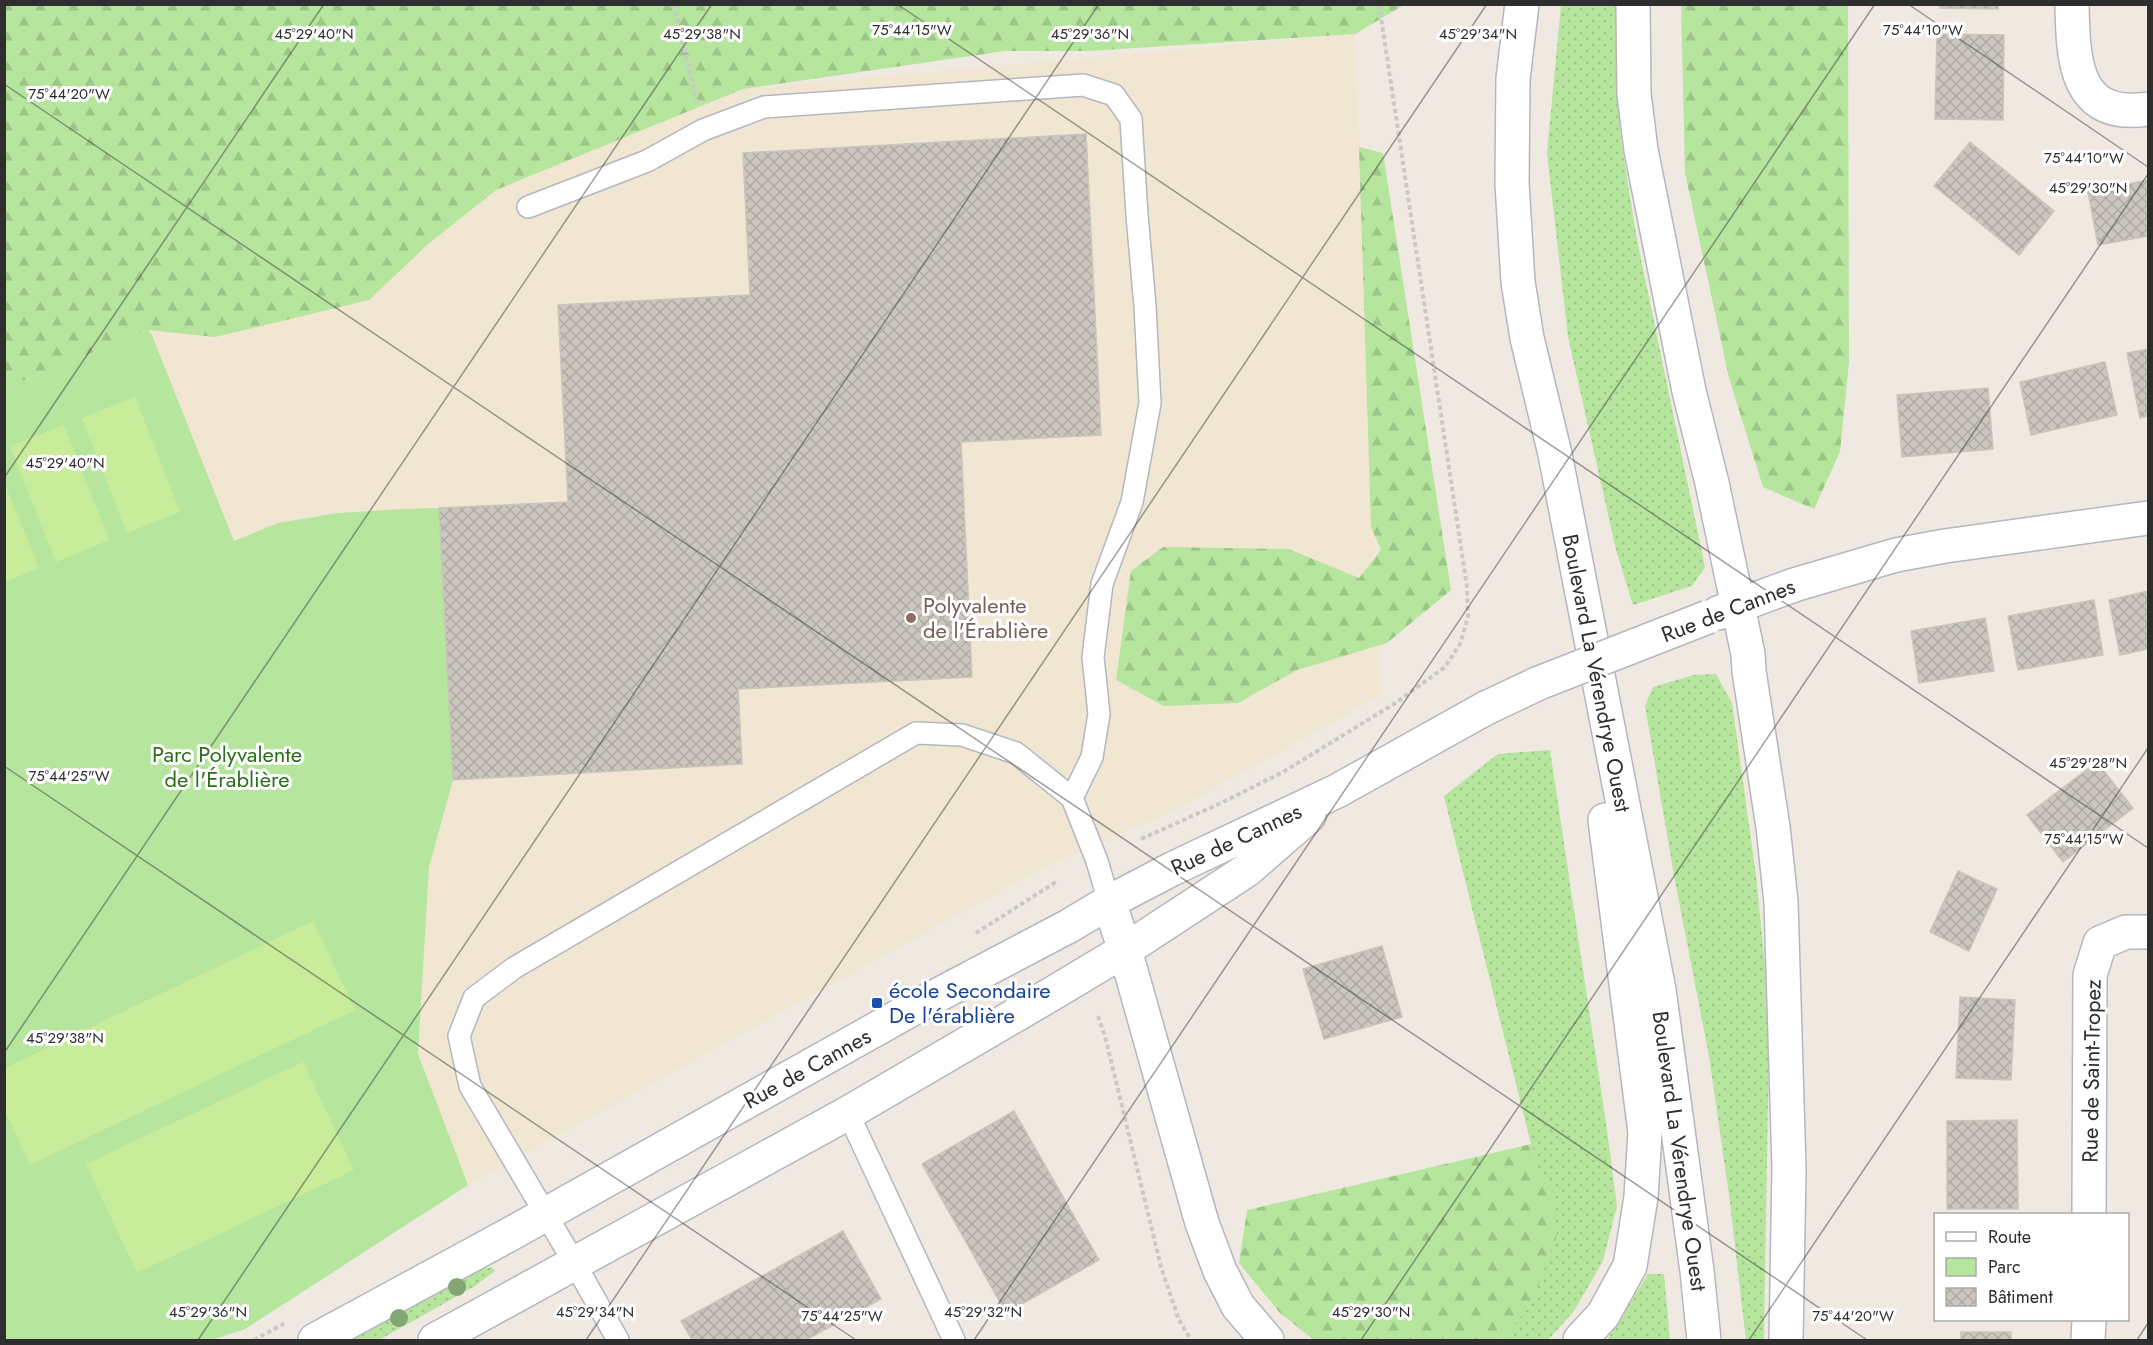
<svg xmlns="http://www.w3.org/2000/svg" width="2153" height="1345" viewBox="0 0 2153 1345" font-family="Jost,sans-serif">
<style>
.education{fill:#f0e6d1}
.grass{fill:url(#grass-dots)}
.forest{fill:url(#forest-firs)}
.park{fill:#b6e59e}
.pitch{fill:#c9ec9a}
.building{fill:url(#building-cross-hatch);stroke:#cbc5ba;stroke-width:1.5}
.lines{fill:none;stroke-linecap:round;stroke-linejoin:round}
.lane-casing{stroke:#b4b7c1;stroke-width:24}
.street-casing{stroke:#b4b7c1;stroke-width:36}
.secondary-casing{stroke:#b4b7c1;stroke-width:36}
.path{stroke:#c9c9c9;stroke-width:4;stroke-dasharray:4.5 3;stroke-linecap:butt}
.lane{stroke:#fff;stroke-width:21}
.street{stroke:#fff;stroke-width:33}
.secondary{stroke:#fff;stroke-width:33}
.secondary-bridge-casing{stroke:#b4b7c1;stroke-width:36;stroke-linecap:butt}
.secondary-bridge{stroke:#fff;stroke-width:33}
.tree{fill:#84a574}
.ticks{fill:none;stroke:#2e2e2e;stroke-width:1.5;stroke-opacity:0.45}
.education-dot{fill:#8d6e63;stroke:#fff;stroke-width:2}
.transit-dot{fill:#1a4fb4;stroke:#fff;stroke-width:2}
.labels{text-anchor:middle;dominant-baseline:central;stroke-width:6;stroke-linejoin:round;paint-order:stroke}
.education-label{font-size:22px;fill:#785e54;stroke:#fff;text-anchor:start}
.street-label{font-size:22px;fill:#2e2e2e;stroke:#fff}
.park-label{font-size:22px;fill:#2c6e1b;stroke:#fff}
.transit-label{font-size:22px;fill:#164399;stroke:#fff;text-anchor:start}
.ticks-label{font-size:15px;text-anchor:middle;fill:#2e2e2e;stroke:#fff;stroke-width:6;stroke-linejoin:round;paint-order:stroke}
</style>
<defs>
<pattern id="grass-dots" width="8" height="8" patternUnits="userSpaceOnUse" patternTransform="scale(1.5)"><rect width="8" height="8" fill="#b6e59e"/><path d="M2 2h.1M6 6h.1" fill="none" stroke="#9dc588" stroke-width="1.8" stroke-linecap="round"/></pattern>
<pattern id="forest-firs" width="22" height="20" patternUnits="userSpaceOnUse" patternTransform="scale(1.5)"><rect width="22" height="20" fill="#b6e59e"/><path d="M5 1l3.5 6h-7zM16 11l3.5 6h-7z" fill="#9dc588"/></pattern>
<pattern id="building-cross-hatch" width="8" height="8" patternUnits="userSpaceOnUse" patternTransform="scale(1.5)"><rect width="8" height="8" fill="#cbc7bf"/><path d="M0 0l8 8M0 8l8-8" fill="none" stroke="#afaba4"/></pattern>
</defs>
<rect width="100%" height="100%" fill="#efe9e1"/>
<!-- education -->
<path class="education" d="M1355,34L1381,695L1175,810L1037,871L468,1185L418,1054L429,867L453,779L439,509H402L338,513L278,523L234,541L151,333L149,330L743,89Z"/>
<!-- grass -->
<path class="grass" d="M1561,5H1617L1616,23L1621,141L1637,240L1705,567L1692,586L1633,605L1616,550L1568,337L1547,153Z
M1716,674L1732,703L1756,875L1765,965L1769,1037L1764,1340H1746L1729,1195L1709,1056L1675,881L1645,706L1653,687L1694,675Z
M1550,750L1607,1130L1617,1206L1603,1261L1574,1311L1548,1340H1500L1530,1306L1551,1184L1538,1169L1531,1144L1444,796L1498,754Z
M492,1267L495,1271L475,1286L379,1340H343L469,1272Z
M1648,1274H1664L1670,1340H1607Z"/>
<!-- forest -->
<path class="forest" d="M5,5H1404L1355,34L1089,51H1005L743,89L496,190L427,245L369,300L215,337L148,330L5,388Z
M1681,5H1848L1849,362L1840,452L1814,509L1763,487L1729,378L1685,173Z
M1359,147L1383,153L1451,590L1387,643L1297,670L1238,703L1164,706L1116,680L1131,571L1163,547L1289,549L1359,578L1381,550L1371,527Z
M1531,1144L1538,1169L1551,1184L1557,1236L1530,1306L1500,1340H1314L1280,1313L1239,1263L1247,1210Z"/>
<!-- park -->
<path class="park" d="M148,330L151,333L234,541L278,523L338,513L402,509L439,508L453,780L429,867L418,1054L468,1185L245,1329L212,1340H5V388Z"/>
<!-- pitch -->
<path class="pitch" d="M135,397L180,512L127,533L82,418Z
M64,425L109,540L56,562L10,446Z
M4,482L39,568L5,582H4Z
M313,921L355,1010L30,1165L5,1111V1068Z
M303,1062L354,1170L137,1273L86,1164Z"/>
<!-- building -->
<path class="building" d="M1940,4H1998V9L1940,8Z
M1937,34L2004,35L2003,120L1935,119Z
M1086,134L1101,435L961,442L972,677L738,689L742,764L453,780L439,508L568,502L558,305L750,295L743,153Z
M1970,142L2054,211L2019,255L1934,186Z
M2148,180V236L2098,245L2088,192Z
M2148,349V416L2140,418L2127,353Z
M2105,362L2117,415L2031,435L2020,382Z
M1988,388L1993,449L1902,457L1897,395Z
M2148,591V649L2120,655L2109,600Z
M2094,600L2103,655L2018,670L2008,616Z
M1985,618L1994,671L1919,683L1911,631Z
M2097,762L2133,808L2063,862L2027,815Z
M1958,871L1997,889L1969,951L1930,932Z
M1382,946L1402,1017L1324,1039L1303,969Z
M1960,997L2015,1000L2011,1080L1956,1078Z
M1014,1111L1099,1260L1006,1313L922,1164Z
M2017,1120L2018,1209H1947V1121Z
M843,1231L881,1299L806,1340H692L681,1321Z
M1961,1332H2011V1340H1961Z"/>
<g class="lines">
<!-- lane casing -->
<g class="lane-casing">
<path id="lane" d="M528,207L647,161L703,130L764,107L1083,85L1114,95L1131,119L1137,215L1145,306L1150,403L1132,502L1102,584L1093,657L1099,714L1092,757L1072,798
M848,1113L954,1340
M618,1340L575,1264L470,1086L459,1036L474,998L514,968L916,733L962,735L1016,753L1072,798L1097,861L1109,902"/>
</g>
<!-- street casing -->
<g class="street-casing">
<path id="street" d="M2072,4C2073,59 2074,120 2148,109
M2089,1214L2090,975L2100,943L2126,932H2148
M2088,1340L2089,1320"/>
</g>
<!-- secondary casing -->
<g class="secondary-casing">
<path id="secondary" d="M1522,4L1513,79L1512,183L1518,282L1527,338L1555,454L1659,990L1697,1271L1704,1340
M1633,4L1634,94L1641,150L1689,391L1712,483L1748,654L1749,671L1773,827L1781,902L1789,1168L1786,1340
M1718,613L1794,585L1896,555L1945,546L2148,518
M1109,902L1125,950L1202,1223L1220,1271L1238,1306L1267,1340
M315,1340L514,1232L919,1005L1069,926L1109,902L1172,869L1337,791L1486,708
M435,1340L848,1113L1055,992L1125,950L1247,870L1309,816
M1580,1340L1603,1315L1630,1266L1641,1197L1645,1132L1605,820"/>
</g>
<!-- path -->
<path class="path" d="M674,4L697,103
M1141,839L1219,804L1283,772L1394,704L1445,667L1460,644L1468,617L1467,587L1379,4
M976,933L1056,882
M1098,1016L1105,1036L1161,1267L1179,1320L1191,1340
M254,1340L285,1323"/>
<!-- lane -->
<use href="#lane" class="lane"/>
<!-- street -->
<use href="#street" class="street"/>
<!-- secondary -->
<use href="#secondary" class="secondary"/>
<!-- secondary-bridge casing -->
<g class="secondary-bridge-casing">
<path id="secondary-bridge" d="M1486,708L1539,683L1708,617"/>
</g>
<!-- secondary-bridge -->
<use href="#secondary-bridge" class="secondary-bridge"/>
</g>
<!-- trees -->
<g class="tree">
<circle cx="457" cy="1287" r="9"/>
<circle cx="399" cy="1318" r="9"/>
</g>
<!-- ticks -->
<path class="ticks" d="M897,4L2148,848M1908,4L2148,167M4,84L1867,1340M4,478L324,4M4,766L856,1340M4,1053L712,4M198,1340L1099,4M586,1340L1487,4M974,1340L1875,4M1361,1340L2148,174M1749,1340L2148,748M2137,1340L2148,1323"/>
<!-- markers -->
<circle class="education-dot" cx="911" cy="618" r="6"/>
<rect class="transit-dot" x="871" y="997" width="12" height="12" rx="3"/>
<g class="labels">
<!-- education labels -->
<g class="education-label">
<text x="923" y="605">Polyvalente<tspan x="923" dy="25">de l'Érablière</tspan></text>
</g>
<!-- street labels -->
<g class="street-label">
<text transform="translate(1728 610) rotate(-21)">Rue de Cannes</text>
<text transform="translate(1597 673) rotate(79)">Boulevard La Vérendrye Ouest</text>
<text transform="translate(1236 839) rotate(-25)">Rue de Cannes</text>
<text transform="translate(807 1068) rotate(-29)">Rue de Cannes</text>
<text transform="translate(2091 1071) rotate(-89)">Rue de Saint-Tropez</text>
<text transform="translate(1680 1151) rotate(82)">Boulevard La Vérendrye Ouest</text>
</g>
<!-- park labels -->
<g class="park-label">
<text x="227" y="754">Parc Polyvalente<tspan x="227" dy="25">de l'Érablière</tspan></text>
</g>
<!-- transit labels -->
<g class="transit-label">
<text x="889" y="990">école Secondaire<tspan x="889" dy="25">De l'érablière</tspan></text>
</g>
</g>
<g class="ticks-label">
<text x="912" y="35">75°44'15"W</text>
<text x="1923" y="35">75°44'10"W</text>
<text x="314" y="39">45°29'40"N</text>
<text x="702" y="39">45°29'38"N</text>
<text x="1090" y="39">45°29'36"N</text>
<text x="1478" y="39">45°29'34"N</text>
<text x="69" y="99">75°44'20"W</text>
<text x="2084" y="163">75°44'10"W</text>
<text x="2088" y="193">45°29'30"N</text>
<text x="65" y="468">45°29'40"N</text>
<text x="2088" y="768">45°29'28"N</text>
<text x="69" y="781">75°44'25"W</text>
<text x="2084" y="844">75°44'15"W</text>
<text x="65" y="1043">45°29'38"N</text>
<text x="208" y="1317">45°29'36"N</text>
<text x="595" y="1317">45°29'34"N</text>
<text x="983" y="1317">45°29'32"N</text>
<text x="1371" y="1317">45°29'30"N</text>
<text x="842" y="1321">75°44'25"W</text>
<text x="1853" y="1321">75°44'20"W</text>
</g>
<!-- border -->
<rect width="2153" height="1345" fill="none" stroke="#2e2e2e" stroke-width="12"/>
<!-- legend -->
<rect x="1934" y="1213" width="195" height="108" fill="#ffffff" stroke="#ababab" stroke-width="1.5"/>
<rect x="1946" y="1232" width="30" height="9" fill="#ffffff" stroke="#ababab" stroke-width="1.5"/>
<text x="1988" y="1243" font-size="18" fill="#2e2e2e">Route</text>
<rect x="1946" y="1258" width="30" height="18" fill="#b6e59e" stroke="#ababab" stroke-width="1.5"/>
<text x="1988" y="1273" font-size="18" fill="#2e2e2e">Parc</text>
<rect x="1946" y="1288" width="30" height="18" fill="url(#building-cross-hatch)" stroke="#ababab" stroke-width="1.5"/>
<text x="1988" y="1303" font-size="18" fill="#2e2e2e">Bâtiment</text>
</svg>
